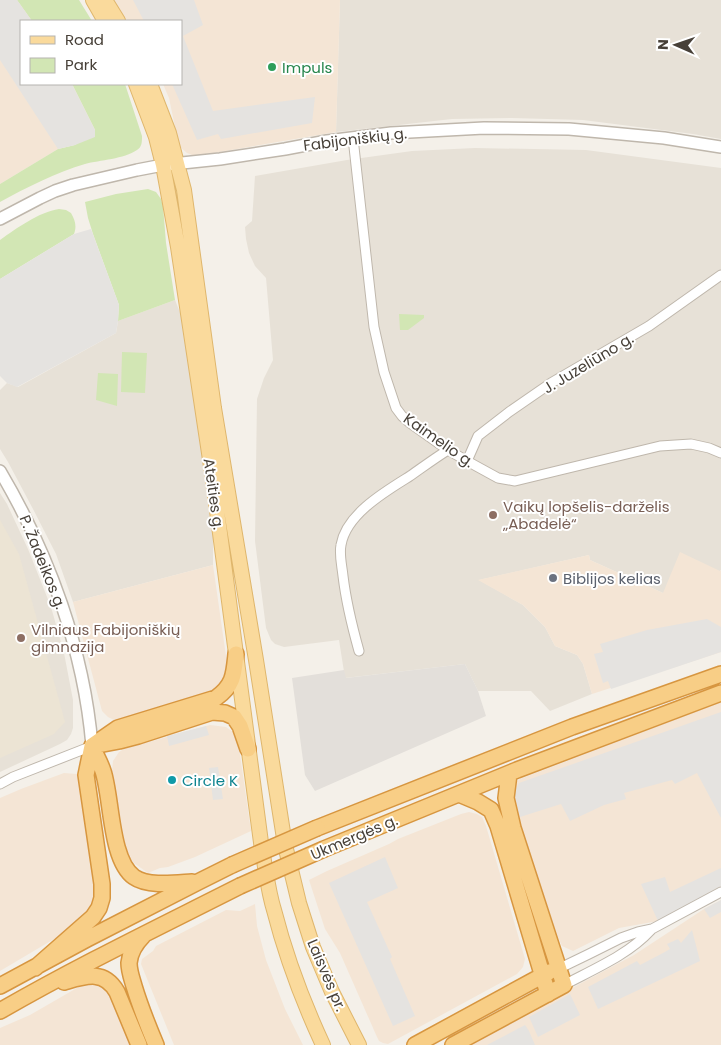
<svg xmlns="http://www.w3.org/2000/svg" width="721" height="1045" viewBox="0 0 721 1045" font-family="Poppins,sans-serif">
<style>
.residential{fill:#e7e1d7}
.commercial{fill:#f4e5d5}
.industrial{fill:#e3dfda}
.education{fill:#ece4d4}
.green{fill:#d2e6b4}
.parking{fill:#e5e3e0}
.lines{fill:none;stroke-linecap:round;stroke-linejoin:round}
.minor-casing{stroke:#bfb7ac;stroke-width:11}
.tertiary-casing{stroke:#bfb7ac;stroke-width:14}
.primary-casing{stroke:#dfb66c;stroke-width:16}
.trunk-casing{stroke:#d79640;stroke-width:18}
.minor{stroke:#fff;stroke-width:9}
.tertiary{stroke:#fff;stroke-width:11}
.primary{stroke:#fada9c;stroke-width:14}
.trunk{stroke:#f8ce86;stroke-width:15}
.trunk-bridge-casing{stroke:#d79640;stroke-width:18;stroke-linecap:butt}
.trunk-bridge{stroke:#f8ce86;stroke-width:15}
.leisure-dot{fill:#2e9e5b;stroke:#fff;stroke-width:2}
.education-dot{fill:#8d6e63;stroke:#fff;stroke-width:2}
.worship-dot{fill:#6b7280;stroke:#fff;stroke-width:2}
.culture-dot{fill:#0f9aa8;stroke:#fff;stroke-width:2}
.labels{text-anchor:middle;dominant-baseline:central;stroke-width:4;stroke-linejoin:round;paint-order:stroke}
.leisure-label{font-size:15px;fill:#27864d;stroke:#fff;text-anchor:start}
.street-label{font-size:15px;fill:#474038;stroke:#fff}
.education-label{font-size:15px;fill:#785e54;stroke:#fff;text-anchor:start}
.worship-label{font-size:15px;fill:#5b616d;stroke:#fff;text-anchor:start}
.culture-label{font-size:15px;fill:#0d838f;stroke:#fff;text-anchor:start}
</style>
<rect width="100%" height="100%" fill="#f4f0e9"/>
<!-- residential -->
<path class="residential" d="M340,0H721V139L693,134L583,120L512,118L452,119L336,132Z
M475,148L586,150L721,168V570L720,571L663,593L590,560L589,555L479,580L523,605L545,627L555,646L577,655L583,664L592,694L550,711L531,691H478L465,664L345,678L339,640L284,647L275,644L271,640L266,628L255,541L257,399L264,378L273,360L266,278L255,266L249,253L246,239L245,227L252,221L255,176L347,160L412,151Z
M175,300L185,325L213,521V565L73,602L56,554L33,509L8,462L0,449V390L7,383L18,387L116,333L118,321Z
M0,493L7,504L28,549L51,607L64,653L73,700V728L71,734L67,740L60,744L0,772Z"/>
<!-- commercial -->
<path class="commercial" d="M0,0H17L32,21H21V84H72L95,130L58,149L0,184Z
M113,0H340L336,132L202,155H192L187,153L179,146L169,98L163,84H181V21H127Z
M680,552L720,571L721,570V652L592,694L583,664L577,655L555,646L545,627L523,605L478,580L589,555L590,560L663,593Z
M213,565L228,670V675L216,693L119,720H114L108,717L102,711L73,602Z
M721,702V886L658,921L619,928L573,951L562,946L558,937L518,819L510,794L512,785L520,779Z
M210,725L226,727L233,732L238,741L251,831L195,857L168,867L160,868L148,873L134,863L129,856L125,843L112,771L113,761L119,752L124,749Z
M64,773L77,774L80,779L96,887L94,906L76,926L0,971V798L21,789Z
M469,812L477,814L482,817L486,826L525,959L523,967L517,974L388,1044L383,1043L379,1041L377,1037L340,953L325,929L309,880L327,871L389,844L398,839L461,814Z
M721,900V1045H465L634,955L704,909Z
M255,904L257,926L266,960L285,1009L303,1045H174L141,964L142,959L153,951L156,946L226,910L240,911Z
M89,983H96L104,986L108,990L133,1045H0V1028L30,1015L82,985Z"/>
<!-- industrial -->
<path class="industrial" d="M465,664L478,691L486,716L315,791L305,775L292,678L344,670L346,678Z"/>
<!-- education -->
<path class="education" d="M0,520L19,554L65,722L54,734L0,758Z"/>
<!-- green -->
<path class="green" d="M17,0H79L92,21H32Z
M72,84H125L142,136C142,142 142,147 137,150C124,159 100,160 85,164C58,172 25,188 0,202V184L58,149L75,145L95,130Z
M148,189L156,192L161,199L163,206L166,243L175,300L118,321L119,305L93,234L88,218L85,202L116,194Z
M59,209L66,210L71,213C75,220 77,226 74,234L0,279V240C17,228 39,212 59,209Z
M399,314L424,315V318L408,330H400Z
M122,352L147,353L145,393L121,392Z
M98,373L118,374L117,406L96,400Z"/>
<!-- parking -->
<path class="parking" d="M0,0H17L32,21H21V84H72L95,130V137L75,145L58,149L0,60Z
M133,0H194L203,25L183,36L213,111L315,97L312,123L221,139L218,134L197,140L172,84H181V21H144Z
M91,229L119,305L118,321L116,333L17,387L7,383L0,376V279L74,234Z
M707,619L721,627V652L611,689L608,681L603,683L594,654L603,652L600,644L647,630Z
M721,712V818L697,773L675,784L672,780L624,793L626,799L604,805L570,821L561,804L520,817L514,793L519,783Z
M206,726L209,735L169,746L167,736Z
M218,767L223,799L213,800L209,768Z
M385,857L398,888L367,902L392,957L390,959L415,1016L393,1026L329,883Z
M721,868V886L658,921L641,884L665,877L670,892Z
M721,900V912L710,918L704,909Z
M692,930L700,961L598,1009L588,987L637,961L640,965L663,953L670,949L667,944L678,939L681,943Z
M570,994L580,1015L538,1037L529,1017Z
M525,1025L529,1031L535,1045H487Z"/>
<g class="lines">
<!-- minor casing -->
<g class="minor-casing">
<path id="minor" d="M353,138L374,327L384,372L396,408L402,416L410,423L448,450L467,461L498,478L515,481L660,446L691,444L709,448L721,453
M467,461L478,436L509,412L551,383L649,326L721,275
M359,651C352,626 346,601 343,576C342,566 339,555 341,545C346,514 386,491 410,476C423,467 435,458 448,450
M0,784L13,777L92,746
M558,969L589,954L621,938L638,932L652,929L721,892
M564,985C594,969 628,955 651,930"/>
</g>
<!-- tertiary casing -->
<g class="tertiary-casing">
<path id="tertiary" d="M0,219L40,198L55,191L73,185L137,170L163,165L220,159L285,149L327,141L391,133L484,128L569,129L664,138L721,147
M0,471C49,554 84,650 92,746"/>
</g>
<!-- primary casing -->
<g class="primary-casing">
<path id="primary" d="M93,0L105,21
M105,0L118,21
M136,84L156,137L163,165L178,247L212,473L262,850C266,870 268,891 274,910C286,957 303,1002 323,1045
M150,84L169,133L184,190L214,408L256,660L285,845L299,903L313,947L332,992L359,1045"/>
</g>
<!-- trunk casing -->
<g class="trunk-casing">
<path id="trunk" d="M98,745L119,741L138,736L212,712L225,713L234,717L240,726L248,749
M92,746C95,754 100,762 103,771C112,798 110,860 134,877C148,887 176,883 192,882
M459,794L478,802L491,810L498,826L548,994
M317,828L572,727L721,674
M324,849L517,770L721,693
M143,936C136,943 130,953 129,963C129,971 132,979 134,986C140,1006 148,1026 156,1045
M35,968L93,917L99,908L102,898V884L86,775L92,746L118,728L216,698C234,685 234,674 236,654
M64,982C85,976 104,969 117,992L139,1045
M0,986L87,939L198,882L232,865
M0,1011C78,966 159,927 240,886
M415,1045L549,972
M453,1045L564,985L513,828L506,798L509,774"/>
</g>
<!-- minor -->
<use href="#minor" class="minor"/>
<!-- tertiary -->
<use href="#tertiary" class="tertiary"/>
<!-- primary -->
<use href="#primary" class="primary"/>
<!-- trunk -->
<use href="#trunk" class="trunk"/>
<!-- trunk-bridge casing -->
<g class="trunk-bridge-casing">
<path id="trunk-bridge" d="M232,865L317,828
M240,886L324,849"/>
</g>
<!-- trunk-bridge -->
<use href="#trunk-bridge" class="trunk-bridge"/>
</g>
<!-- markers -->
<circle class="leisure-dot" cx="272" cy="67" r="5"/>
<g class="education-dot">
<circle cx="493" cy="515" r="5"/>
<circle cx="21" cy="638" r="5"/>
</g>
<circle class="worship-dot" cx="553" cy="578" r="5"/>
<circle class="culture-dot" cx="172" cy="780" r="5"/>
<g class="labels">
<!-- leisure labels -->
<g class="leisure-label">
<text x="282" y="67">Impuls</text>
</g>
<!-- street labels -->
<g class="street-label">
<text transform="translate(355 139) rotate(-7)">Fabijoniškių g.</text>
<text transform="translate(588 363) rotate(-31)">J. Juzeliūno g.</text>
<text transform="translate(439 440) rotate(35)">Kaimelio g.</text>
<text transform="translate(214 494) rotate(82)">Ateities g.</text>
<text transform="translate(43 562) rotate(68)">P. Žadeikos g.</text>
<text transform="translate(354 837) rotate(-23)">Ukmergės g.</text>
<text transform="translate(327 975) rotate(67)">Laisvės pr.</text>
</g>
<!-- education labels -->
<g class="education-label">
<text x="503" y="506">Vaikų lopšelis-darželis<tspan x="503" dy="17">„Abadelė“</tspan></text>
<text x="31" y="629">Vilniaus Fabijoniškių<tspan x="31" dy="17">gimnazija</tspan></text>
</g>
<!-- worship labels -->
<g class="worship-label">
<text x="563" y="578">Biblijos kelias</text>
</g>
<!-- culture labels -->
<g class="culture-label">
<text x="182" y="780">Circle K</text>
</g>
</g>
<!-- legend -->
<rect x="20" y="20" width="162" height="65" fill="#ffffff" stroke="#b5b3af"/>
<rect x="30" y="36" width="25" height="8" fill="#fada9c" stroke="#b5b3af"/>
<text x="65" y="45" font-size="15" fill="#474038">Road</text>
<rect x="30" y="58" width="25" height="15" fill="#d2e6b4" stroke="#b5b3af"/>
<text x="65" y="70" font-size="15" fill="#474038">Park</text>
<!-- north arrow -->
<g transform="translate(676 45) rotate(272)" stroke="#ffffff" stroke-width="4" paint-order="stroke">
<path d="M0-4L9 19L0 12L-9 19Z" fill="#474038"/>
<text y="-8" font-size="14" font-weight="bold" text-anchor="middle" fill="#474038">N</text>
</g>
</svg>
